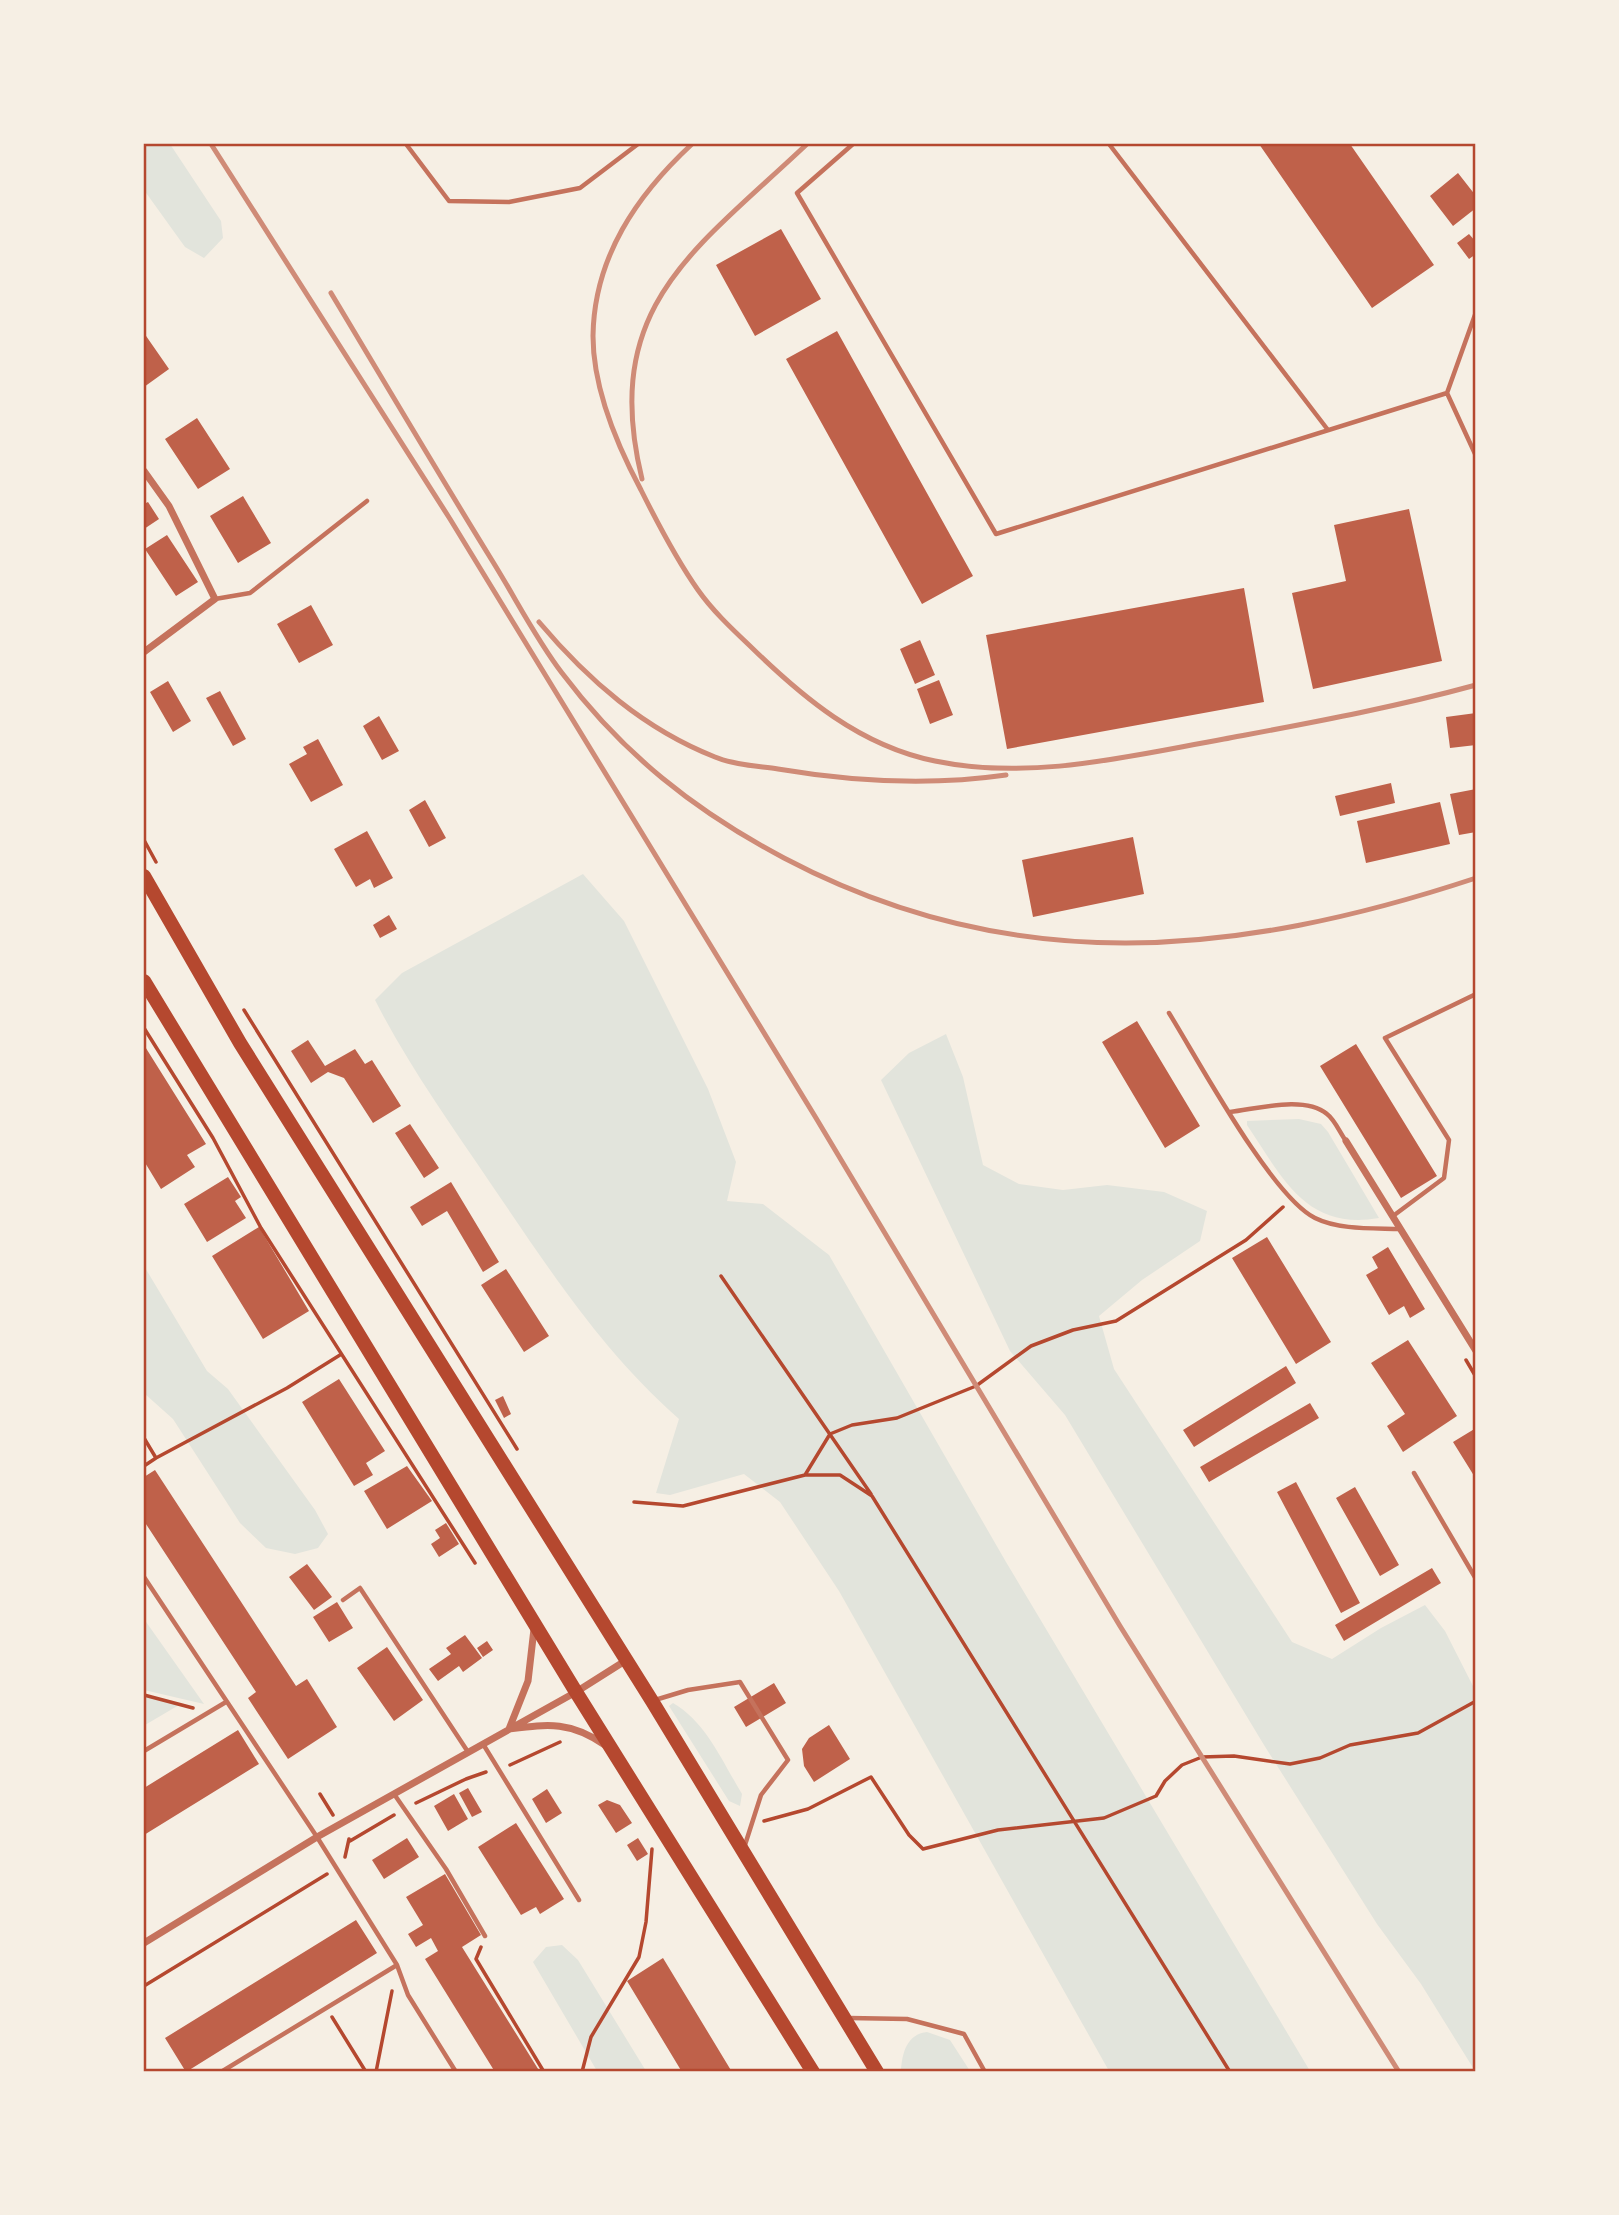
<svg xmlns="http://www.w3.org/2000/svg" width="1619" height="2215" viewBox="0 0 1619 2215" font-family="Merriweather,serif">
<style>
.green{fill:#e2e4dc}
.building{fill:#bf614a}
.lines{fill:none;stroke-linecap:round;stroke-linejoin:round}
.path{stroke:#b5482f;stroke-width:3.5}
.service{stroke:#c5725c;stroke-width:4.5}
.minor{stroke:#c5725c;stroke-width:7}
.primary{stroke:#b5482f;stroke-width:14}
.rail{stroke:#cf8b77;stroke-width:5}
.neatline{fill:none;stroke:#b5482f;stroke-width:2.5}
</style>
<rect width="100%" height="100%" fill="#f6efe4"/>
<!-- green -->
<path class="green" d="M144,144H170L221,221L223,238L204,258L185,247L144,190Z
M583,874L624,921L708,1089L736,1162L727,1201L763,1204L829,1255L1006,1562L1310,2071H1109L839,1591L780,1502L744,1474L670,1495L656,1493L679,1419C600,1349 550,1270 491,1184C450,1123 408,1065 375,1000L402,973Z
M946,1034L963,1077L983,1165L1019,1184L1063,1190L1107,1185L1164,1192L1207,1211L1200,1241L1142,1280L1099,1316L1114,1369L1292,1642L1332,1659L1381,1628L1425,1605L1445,1631L1475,1690V2071L1421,1984L1377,1924L1264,1745L1065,1415L1010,1351L881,1080L909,1053Z
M1299,1119L1321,1124L1328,1132L1379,1218C1306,1231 1282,1177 1247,1125V1121Z
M144,1266L207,1371L228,1389L315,1510L328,1534L318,1548L295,1554L266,1548L240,1523L173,1419L145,1394Z
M144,1619L204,1704L144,1690Z
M144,1696L179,1705L145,1725Z
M673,1703C706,1722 722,1761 742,1794L740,1806L729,1801L669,1706Z
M562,1945L578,1960L646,2071H597L533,1962L546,1947Z
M927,2032L950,2040L970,2071H901C902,2053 907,2034 927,2032Z"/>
<!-- building -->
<path class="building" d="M1259,144H1350L1434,265L1372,308Z
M1458,173L1476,196V208L1453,226L1430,196Z
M781,229L821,299L755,336L716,265Z
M1469,234L1476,242V254L1469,259L1457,243Z
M837,331L973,576L922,604L786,359Z
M144,333L169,369L144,387Z
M197,418L230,469L198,489L165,439Z
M243,496L271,543L238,563L210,516Z
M148,502L159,519L144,529V504Z
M1409,509L1442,661L1313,689L1292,593L1346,581L1334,525Z
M167,535L198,582L176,596L145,549Z
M1244,588L1264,702L1007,749L986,635Z
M311,605L333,645L299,663L277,624Z
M920,640L935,675L915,684L900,649Z
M939,680L953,715L930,724L917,689Z
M168,681L191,721L173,732L150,692Z
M220,691L246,739L233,746L206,698Z
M1476,713V745L1450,748L1446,717Z
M379,716L399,751L382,760L363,726Z
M318,739L343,785L311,802L289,764L307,754L303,747Z
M1391,783L1395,803L1340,816L1335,796Z
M1476,789V832L1459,835L1450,794Z
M425,800L446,838L429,847L409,810Z
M1440,802L1450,844L1366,863L1357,821Z
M367,831L393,878L374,888L370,879L356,887L334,849Z
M1133,837L1144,894L1033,917L1022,860Z
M389,915L397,929L380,938L373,925Z
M1137,1021L1200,1126L1165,1148L1102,1042Z
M308,1040L325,1066L355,1049L365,1064L372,1060L401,1106L373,1123L344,1078L328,1072L311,1083L291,1051Z
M1356,1044L1437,1176L1401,1198L1320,1066Z
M144,1045L206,1144L187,1155L195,1167L161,1189L144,1161Z
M410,1124L439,1168L424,1178L395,1133Z
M228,1177L241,1197L235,1201L246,1218L207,1242L184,1204Z
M451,1182L499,1262L483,1272L447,1211L422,1226L410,1207Z
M259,1227L309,1311L263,1339L212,1256Z
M1267,1237L1331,1342L1296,1364L1232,1258Z
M1388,1247L1425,1309L1410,1318L1404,1306L1389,1315L1366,1275L1378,1268L1372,1257Z
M506,1269L549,1336L524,1352L481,1285Z
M1408,1340L1457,1416L1403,1452L1387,1426L1405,1414L1371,1363Z
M1286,1366L1296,1383L1194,1447L1183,1430Z
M339,1379L385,1451L366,1463L373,1475L354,1486L302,1402Z
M503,1396L511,1414L504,1418L495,1400Z
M1310,1403L1319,1418L1209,1482L1200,1467Z
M1476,1428V1479L1453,1442Z
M407,1466L432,1501L387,1529L364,1491Z
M155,1470L296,1686L307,1679L337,1727L288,1759L248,1698L256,1692L144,1521V1477Z
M1296,1482L1360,1603L1341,1613L1277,1492Z
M1355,1487L1399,1565L1380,1576L1336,1498Z
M446,1523L459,1544L439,1557L431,1544L440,1538L435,1530Z
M307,1564L332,1597L314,1610L289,1577Z
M1432,1568L1441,1583L1344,1641L1335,1625Z
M337,1602L353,1628L329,1642L313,1617Z
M465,1635L482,1658L463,1672L459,1666L438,1681L429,1669L451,1654L446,1648Z
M487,1641L493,1650L483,1657L477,1648Z
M387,1647L423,1700L394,1721L357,1668Z
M774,1683L786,1703L746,1727L734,1707Z
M829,1725L850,1759L814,1782L804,1766L802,1749L809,1738Z
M238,1730L259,1764L144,1835V1788Z
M468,1788L482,1812L472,1817L459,1793Z
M547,1789L562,1813L546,1823L532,1799Z
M454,1794L468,1819L448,1831L434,1806Z
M607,1800L620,1805L632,1823L616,1833L598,1805Z
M516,1823L564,1899L540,1914L536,1907L521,1915L478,1847Z
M407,1838L419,1857L384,1879L372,1860Z
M638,1838L648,1854L637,1861L627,1845Z
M445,1874L481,1935L462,1947L540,2072H495L425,1959L438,1951L431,1938L416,1947L408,1934L423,1925L406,1897Z
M356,1920L377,1953L186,2072L165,2038Z
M663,1958L732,2072H682L627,1981Z"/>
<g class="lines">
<!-- path -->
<path class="path" d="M144,840L156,862
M244,1010L517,1449
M144,1028L213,1138L261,1228L475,1563
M721,1276L871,1494
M1466,1360L1476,1377
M144,1438L156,1458L144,1466
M156,1458L287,1388L340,1355
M805,1475L830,1434L852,1425L897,1418L976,1386L1031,1346L1073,1330L1116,1321L1246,1240L1283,1207
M634,1502L683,1506L805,1475H840L872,1496L1230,2072
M144,1695L193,1708
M510,1765L560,1742
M320,1794L333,1815
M416,1803L466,1779L486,1772
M764,1821L808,1809L871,1777L909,1835L923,1849L998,1830L1104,1818L1156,1796L1165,1781L1182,1765L1202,1757L1234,1756L1290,1764L1320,1758L1350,1745L1418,1733L1476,1701
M350,1841L394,1815
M345,1857L349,1839
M481,1947L476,1959L544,2072
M144,1986L327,1874
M332,2017L366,2072
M376,2072L392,1991
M582,2072L591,2037L639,1957L646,1922L652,1849"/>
<!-- service -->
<path class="service" d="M406,144L449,201L509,202L580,188L638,144
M853,144L797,193L996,534L1447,393L1476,456
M1109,144L1328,430
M1447,393L1476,312
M215,599L250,593L367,501
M1169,1013C1197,1058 1271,1196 1315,1218C1339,1230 1373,1228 1400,1229
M1230,1112C1257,1109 1304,1095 1327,1114C1335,1120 1340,1133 1346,1141
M1393,1216L1444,1178L1449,1140L1385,1038L1476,994
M1414,1473L1476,1579
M144,1577L317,1837L397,1965L221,2072
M343,1600L360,1588L468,1752
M655,1700L688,1690L740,1682L788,1760L761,1795L744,1848
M483,1744L579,1900
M144,1751L226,1702
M394,1794L446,1869L485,1936
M397,1965L408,1995L456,2072
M849,2018L907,2019L964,2034L985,2072"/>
<!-- minor -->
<path class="minor" d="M144,471L169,506L215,599L144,652
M1346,1141L1476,1351
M534,1629L528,1681L509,1729C549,1724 570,1721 605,1745
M144,1943L317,1837L576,1692L625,1661"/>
<!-- primary -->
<path class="primary" d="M144,876L240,1043L652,1701L877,2072
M144,981L576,1692L813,2072"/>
<!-- rail -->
<path class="rail" d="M211,144L450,519L816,1118L1120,1626L1399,2072
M692,144C637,195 594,257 593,336C593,389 617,445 641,490C658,524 676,559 698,590C712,610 731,628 749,645C802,697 860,746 935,761C1032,781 1129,756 1224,739C1309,723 1392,708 1476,685
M331,293C385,383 438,473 493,562C516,599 536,639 562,673C623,754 695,811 784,858C1013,979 1237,957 1476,878
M642,479C600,306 695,250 807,144
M539,622C588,680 644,729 715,757C734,765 758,766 778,769C855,782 929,786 1006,775"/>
</g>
<!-- border -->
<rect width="1619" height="2215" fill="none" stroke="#f6efe4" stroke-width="290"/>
<rect x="145" y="145" width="1329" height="1925" class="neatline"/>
</svg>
